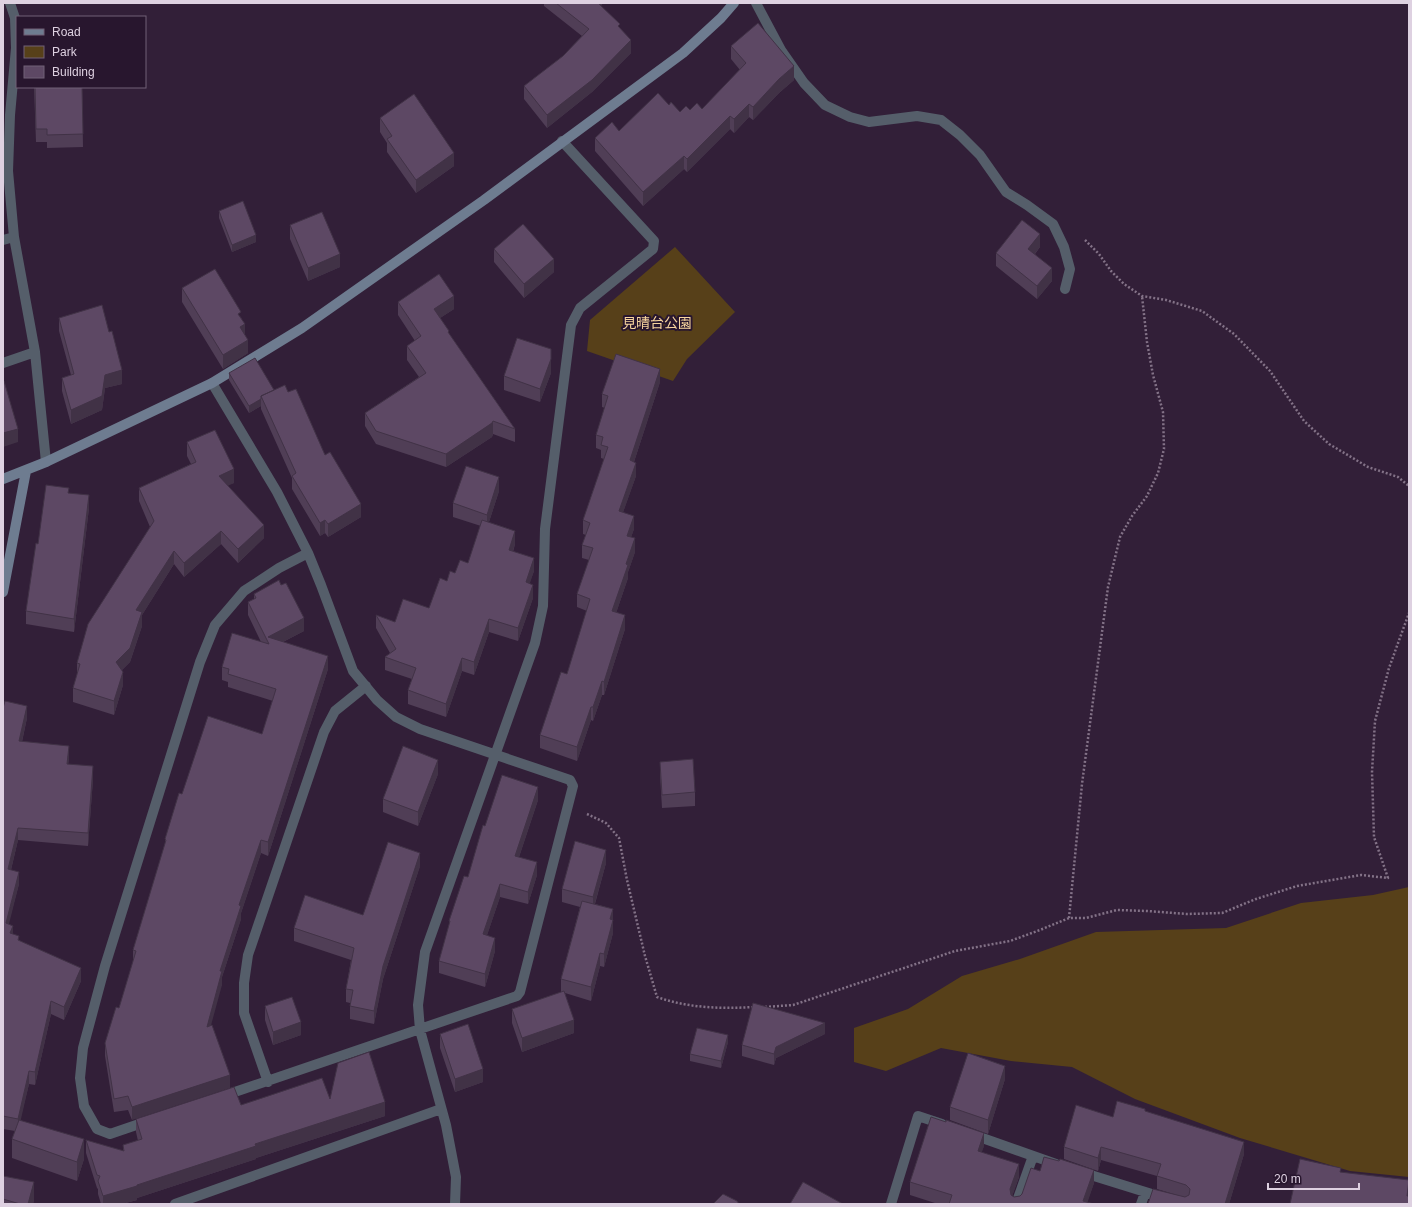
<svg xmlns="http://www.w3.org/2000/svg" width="1412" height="1207" viewBox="0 0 1412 1207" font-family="Helvetica,'Noto Sans JP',sans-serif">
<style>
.green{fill:#574019}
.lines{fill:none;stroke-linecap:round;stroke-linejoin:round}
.path{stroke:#837287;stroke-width:2.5;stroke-dasharray:2 2;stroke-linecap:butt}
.lane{stroke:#555e6a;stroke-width:10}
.street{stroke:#555e6a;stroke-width:10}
.secondary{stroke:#6e7c90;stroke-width:10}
.wall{fill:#503e56}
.shaded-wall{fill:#413246}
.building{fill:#5d4864;stroke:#413246}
.labels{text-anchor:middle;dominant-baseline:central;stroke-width:4;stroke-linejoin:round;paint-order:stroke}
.park-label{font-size:14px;fill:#f8d59e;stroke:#28162e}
</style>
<rect width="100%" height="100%" fill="#321f38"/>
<!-- green -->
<path class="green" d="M675,247L735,312L687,359L673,381L587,351L590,320Z
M1409,887V1177L1350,1171L1240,1138L1135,1099L1072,1067L1011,1061L941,1048L886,1071L854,1062V1028L908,1009L962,976L1020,959L1096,932L1226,928L1301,903L1373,895Z"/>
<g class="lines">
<!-- path -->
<path class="path" d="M1085,240L1099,254L1111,271L1124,284L1142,296L1166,300L1202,311L1234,334L1270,371L1304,421L1329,444L1368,467L1398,477L1409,486
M587,814L606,823L619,838L627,880L645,956L657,997C688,1008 721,1009 754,1007
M1069,918L1082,784L1108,587L1120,537L1132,516L1147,496L1158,473L1164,449L1163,412L1153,375L1147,342L1142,296
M765,1007L793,1005L955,951L1010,941L1040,930L1069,918H1086L1117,910L1147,911L1187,914L1222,913L1256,899L1297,886L1361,875L1388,878L1374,837L1372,772L1375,721L1389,668L1409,613"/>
<!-- lane -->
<path class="lane" d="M756,3L781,50L804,83L825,105L850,117L869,122L917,116L941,120L960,135L980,155L1006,192L1027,205L1053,224L1064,247L1070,269L1065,289"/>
<!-- street -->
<path class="street" d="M10,3L15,18L16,48L10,115L8,171L14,237L35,352L46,462
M3,240L14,237
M3,363L35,352
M212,383L277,492L308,553L321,585L353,671L377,700L396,717L420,729L570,780L573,786L520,992L517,996L223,1096
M268,1082L244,1013V983L248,955L324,732L335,711L366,686
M148,1121L110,1134L97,1129L84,1106L80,1078L83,1048L105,966L200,662L215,625L244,591L279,568L308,553
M971,1134L1056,1164
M1081,1172L1184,1204
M175,1204L441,1109
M455,1204L456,1177L446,1125L420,1030L418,1005L425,952L535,643L543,606L545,529L571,325L580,308L653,249L654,241L562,141
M891,1204L918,1116L942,1124
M1016,1204L1033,1156
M1141,1204L1145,1193"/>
<!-- secondary -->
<path class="secondary" d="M3,479L46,462L212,383L302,328L484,200L683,53L721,18L734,3
M3,592L26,471"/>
</g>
<!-- wall -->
<path class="wall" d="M544,3H603L601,6L620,28L631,53L592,92L547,128L524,99V86L563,56L582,36L544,6Z
M731,46L794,80L779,93L753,120L749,117L734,133L730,129L687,172L684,169L643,206L595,151V138L619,131L669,105L680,112L702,109L740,70L731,59Z
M34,87H82L83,147L47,148V142H36Z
M380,118L454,166L416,193L387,152V143L380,132Z
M219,211L256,242L232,252L219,218Z
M290,225L340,267L308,281L290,239Z
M1040,247L1035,254L1052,281L1037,299L996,266V253Z
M494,249L554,272L524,298L494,262Z
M182,288L241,317L245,335L248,353L223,369L182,302Z
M398,302L454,309L440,318L449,334L515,429V442L493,434L492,437L446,467L376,444L365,426V413L419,377L407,360V346L415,341L398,315Z
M59,318L122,384L105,388L102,410L71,424L62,391V378L71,375L59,331Z
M229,373L274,390L288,392L361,517L328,537L325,533L320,536L292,489V478L261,409V406L249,413L229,380Z
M551,373L540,402L504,390V376Z
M660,382L634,462L636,476L623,512L634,529L631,537L635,552L628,572V578L616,613L625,629L604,695H602L593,721L591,720L577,761L540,748V735L567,674L587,611L577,607V594L589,560L582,558V545L586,535L583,534V520L604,459L601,458V450L596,448V435L605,408L602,407V394Z
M187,442L234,483L227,485L264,538L238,563L221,544L184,577L174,564L142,615V626L130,662L122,670L123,685L114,715L73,702V688L77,676V663L150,527L139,501V488L191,464L187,456Z
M499,491L489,522L515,544L513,552L534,571L529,584L533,598L518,641L489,632L474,675L462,671L446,717L408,704V690L412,679L385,670V657L390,653L376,628V615L395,622L429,608L447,581L468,563L481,526L453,517V503Z
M69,493L89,508L74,632L26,624V611L38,544Z
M254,594L304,631L283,642L328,669L268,856L261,853L241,913V919L222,977V985L132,1120L128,1110L114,1112L105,1056V1043L119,1008L133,963V950L165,845V839L182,794L262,734L273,701L228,687V682L222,680V667L261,642L248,615V602L254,599Z
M3,708L27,718L22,742L69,758L68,764L93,779L88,846L18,840L11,870L19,884L8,925L13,934L19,940L81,981L64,1020L51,1014L35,1085L29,1084L20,1120L84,1159L77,1181L12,1158V1139L15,1131L3,1129Z
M660,762L695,792V806L662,808L660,775Z
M438,774L418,826L383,812V799Z
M538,800L519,857L537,875L528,904L500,897L487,935L495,951L485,987L439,973V961L449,926V921L468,877L485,826Z
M606,863L595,904L613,909V933L604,967L600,966L591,1001L565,993L574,1033L522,1052L512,1023V1009L562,992H561V979L580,907L562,902V889Z
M420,866L383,979L374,1024L350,1019V1003L346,1002V989L351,960L294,941V928L363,915Z
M265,1006L301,1035L273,1045L265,1020Z
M440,1034L483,1082L455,1092L440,1048Z
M825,1034L776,1058L774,1065L742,1056V1045Z
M728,1042L721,1068L690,1061V1054Z
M1005,1079L988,1134L950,1120V1107Z
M330,1099L385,1116L256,1158V1159L137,1198V1200L122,1204H101L98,1194V1189L97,1188L86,1153V1140L123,1151V1145L138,1141L136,1132V1119L241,1105Z
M1145,1111L1244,1154L1229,1204H1148L1180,1196L1157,1189V1176L1101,1160L1098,1171L1064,1159V1147L1113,1117Z
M984,1146L981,1152L1019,1177L1012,1196L1014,1197L1020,1196L1040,1171L1094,1183L1087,1202L1094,1204H938L910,1195V1182Z
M3,1176L34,1200L33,1204H3Z"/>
<!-- shaded-wall -->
<path class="shaded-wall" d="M595,3H603L595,13Z
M631,40V53L592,92L547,128V115Z
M794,66V80L779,93L753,120V107L779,79Z
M749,104V117L734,133V119Z
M730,116V129L687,172V159Z
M454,153V166L416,193V180Z
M684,156V169L643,206V192Z
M1040,234V247L1028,262V249Z
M256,235V242L232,252V245Z
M340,254V267L308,281V268Z
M554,259V272L524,298V284Z
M1052,268V281L1037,299V286Z
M454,296V309L434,322V309Z
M245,324V337L240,327Z
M248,340V353L223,369V355Z
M551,359V373L540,402V389Z
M660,369V382L630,474V460Z
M122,370V384L105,388L102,410L71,424V410L105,375Z
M261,399V406L249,413V406Z
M493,421V434L492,437L446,467V454Z
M18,429V442L3,447V433Z
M636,463V476L619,524V511Z
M234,469V483L219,490V476Z
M499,477V491L487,528V515Z
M89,495V508L74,632V619Z
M361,504V517L328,537V524Z
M634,516V529L627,549V536Z
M325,520V533L320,536V523Z
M264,525V538L238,563V549Z
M221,531V544L184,577V563Z
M515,531V544L509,563V550Z
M635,538V552L628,572V578L612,625V611L626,564Z
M174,551V564L142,615V626L130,662L116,675V662L136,610Z
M534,558V571L526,595V582Z
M533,585V598L518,641V628Z
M625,615V629L604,695V682Z
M304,618V631L269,649V644L268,637Z
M489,619V632L474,675V662Z
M328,656V669L268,856V842Z
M462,658V671L446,717V704Z
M123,672V685L114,715V701Z
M602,681V695L593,721V707Z
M27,706V718L19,754V741Z
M591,707V720L577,761V747Z
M69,746V758L67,777V764Z
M438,760V774L418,826V812Z
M93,766V779L88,846V833Z
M538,787V800L515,869V856Z
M18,828V840L8,882V869Z
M261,840V853L241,913V919L222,977V985L207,1040V1027L220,971L239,905Z
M606,850V863L593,910V897Z
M420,853V866L383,979L374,1024V1011L383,966Z
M537,862V875L528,904V892Z
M19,872V884L6,936V923Z
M500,884V897L483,947V934Z
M613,909V933L604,967V954L610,919Z
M13,926V939L10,933Z
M495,938V951L485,987V974Z
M600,953V966L591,1001V987Z
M81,968V981L64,1020V1007Z
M51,1001V1014L35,1085V1072Z
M574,1020V1033L522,1052V1038Z
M301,1022V1035L273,1045V1032Z
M825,1023V1034L776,1058L774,1065V1054L776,1047Z
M728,1035V1042L721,1068V1061Z
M1005,1066V1079L988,1134V1120Z
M483,1069V1082L455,1092V1079Z
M29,1071V1084L18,1132V1119Z
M230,1075V1088L132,1120V1107Z
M385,1102V1116L256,1158V1159L137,1198V1200L122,1204H103V1196L255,1144Z
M984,1133V1146L978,1164V1151Z
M84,1139V1159L77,1181V1162Z
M1244,1142V1154L1229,1204H1225Z
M1101,1147V1160L1098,1171V1158Z
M1019,1164V1177L1010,1202V1189Z
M1094,1170V1183L1087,1204L1083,1201Z
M1409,1180V1191L1407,1204V1196Z
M34,1182V1200L33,1204H28Z"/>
<!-- building -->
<path class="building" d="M556,3H598L620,24L618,26L631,40L592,80L547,115L524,86L563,56L589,29Z
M758,23L794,66L779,79L753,107L749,104L734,119L730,116L687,159L684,156L643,192L595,138L612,122L619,131L658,93L669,105L671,102L680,112L686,106L690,110L697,103L702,109L746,63L731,46Z
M35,87H82L83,134L47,135V129H36Z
M414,94L454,153L416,180L387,139L392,136L380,118Z
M243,201L256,235L232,245L219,211Z
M322,212L340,254L308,268L290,225Z
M1022,220L1040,234L1028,249L1052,268L1037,286L996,253Z
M523,224L554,259L524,284L494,249Z
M215,269L241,312L238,314L245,324L240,327L248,340L223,355L182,288Z
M439,274L454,296L434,309L449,331L448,332L515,429L493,421L492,423L446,454L376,431L365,413L426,373L407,346L421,336L398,302Z
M102,305L109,332L112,331L122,370L105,375L102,396L71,410L62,378L74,374L59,318Z
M517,338L551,349V359L540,389L504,376Z
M616,354L660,369L630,460L636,463L619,511L634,516L627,536L635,538L626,564L628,565L612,611L625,615L604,682L602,681L593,707H591L577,747L540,735L561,672L567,674L590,599L577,594L593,548L582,545L590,523L583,520L608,447L601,445L603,437L596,435L608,396L602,394Z
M255,358L274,390L261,396V399L249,406L229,373Z
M3,381H4L18,429L3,433Z
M285,385L288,392L296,389L325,455L330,452L361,504L328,524L325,520L320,523L292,476L296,473L261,396Z
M215,430L234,469L219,476L264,525L238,549L221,531L184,563L174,551L136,610L142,612L130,648L116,662L123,672L114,701L73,688L80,664L77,663L88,624L154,521L139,488L196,462L187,442Z
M466,466L499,477L487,515L453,503Z
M46,485L69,488L68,493L89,495L74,619L26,611L36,543L38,544Z
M482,520L515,531L509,550L534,558L526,582L533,585L518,628L489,619L474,662L462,658L446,704L408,690L416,668L385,657L396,649L376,615L395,622L403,599L429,608L440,578L447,581L450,571L455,573L460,560L468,563Z
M279,580L281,585L286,583L304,618L268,637L328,656L268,842L261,840L239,905L241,906L220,971H222L207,1027L212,1025L230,1075L132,1107L128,1096L114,1099L105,1043L116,1007L119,1008L136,951L133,950L166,840L165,839L179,793L182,794L208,716L262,734L276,689L228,674L229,669L222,667L232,633L269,644L248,602L256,598L254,594Z
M5,701L27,706L19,741L69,746L67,764L93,766L88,833L18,828L8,869L19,872L6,923L13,926L10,933L19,936L18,940L81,968L64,1007L51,1001L35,1072L29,1071L18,1119L3,1116V708Z
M403,746L438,760L418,812L383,799Z
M693,759L695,792L662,795L660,762Z
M502,775L538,787L515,856L537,862L528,892L500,884L483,934L495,938L485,974L439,961L450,921H449L464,876L468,877L483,825L485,826Z
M575,841L606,850L593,897L562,889Z
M388,842L420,853L383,966L374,1011L350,1006L353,990L346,989L354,948L294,928L305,895L363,915Z
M582,901L613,909L610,919L613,920L604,954L600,953L591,987L561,979Z
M564,991L574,1020L522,1038L512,1009Z
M292,997L301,1022L273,1032L265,1006Z
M753,1003L825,1023L776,1047L774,1054L742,1045Z
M468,1024L483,1069L455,1079L440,1034Z
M697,1028L728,1035L721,1061L690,1054Z
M369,1052L385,1102L255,1144L256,1146L137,1185V1186L103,1196L98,1181L100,1176L97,1175L86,1140L124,1151L123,1145L142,1139L136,1119L234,1087L241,1105L322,1078L330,1099L338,1063Z
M968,1053L1005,1066L988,1120L950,1107Z
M1117,1101L1145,1109V1111L1244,1142L1225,1204H1148L1153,1189L1185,1197L1189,1195L1190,1189L1186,1185L1157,1176L1161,1164L1101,1147L1098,1158L1064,1147L1076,1105L1113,1117Z
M931,1117L946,1122V1120L984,1133L978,1151L1019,1164L1010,1189L1011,1195L1014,1197L1020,1196L1022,1194L1031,1168L1040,1171L1044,1157L1059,1161L1060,1159L1094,1170L1083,1201L1094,1204H949L952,1195L910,1182Z
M19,1120L84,1139L77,1162L12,1139Z
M1300,1159L1341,1168L1340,1172L1409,1180L1407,1196H1409V1204H1290Z
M3,1176L34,1182L28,1204H20L3,1199Z
M803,1182L843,1204H790Z
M723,1194L737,1201L739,1204H713Z"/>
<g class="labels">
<!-- park labels -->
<g class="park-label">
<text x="657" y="323">見晴台公園</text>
</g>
</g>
<!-- border -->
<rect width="1412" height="1207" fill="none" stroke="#ded1e1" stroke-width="8"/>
<!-- legend -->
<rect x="16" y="16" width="130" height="72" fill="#28162e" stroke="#716176"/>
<rect x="24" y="29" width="20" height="6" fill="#6e7c90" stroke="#716176"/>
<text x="52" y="36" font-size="12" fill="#ded1e1">Road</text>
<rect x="24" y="46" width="20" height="12" fill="#574019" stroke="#716176"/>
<text x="52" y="56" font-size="12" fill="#ded1e1">Park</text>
<rect x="24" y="66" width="20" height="12" fill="#5d4864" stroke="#716176"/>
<text x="52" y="76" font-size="12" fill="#ded1e1">Building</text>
<!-- scale -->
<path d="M1268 1183v6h91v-6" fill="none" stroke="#ded1e1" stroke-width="2"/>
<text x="1274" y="1183" font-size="12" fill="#ded1e1" stroke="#28162e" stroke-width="3" paint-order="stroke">20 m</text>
</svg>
